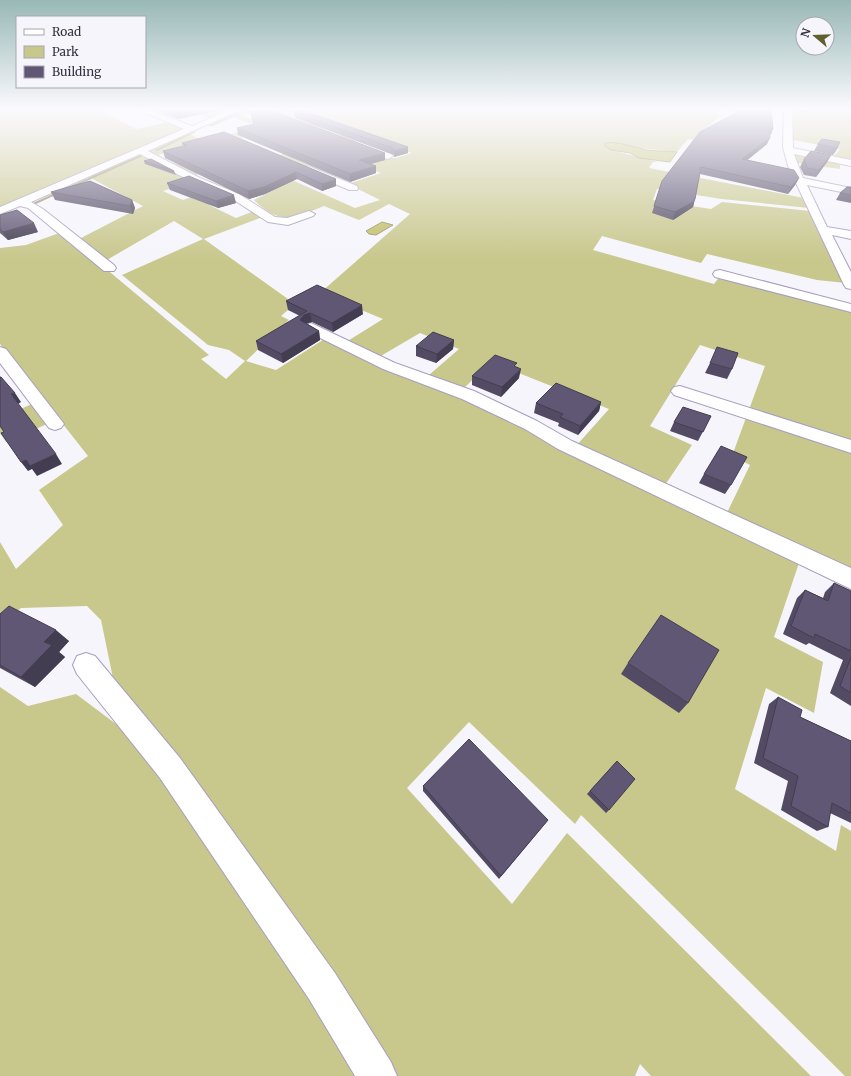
<svg xmlns="http://www.w3.org/2000/svg" width="851" height="1076" viewBox="0 0 851 1076" font-family="Merriweather,serif">
<style>
.green{fill:#c8c78c}
.water{fill:#c1be6a;stroke:#96935c}
.lines{fill:none;stroke-linecap:round;stroke-linejoin:round}
.stream{fill:#96935c;fill-rule:evenodd}
.minor-casing{stroke:#a79ebf;stroke-width:2}
.minor{fill:#fff;fill-rule:evenodd}
.wall{fill:#534b64}
.shaded-wall{fill:#433d51}
.building{fill:#605774;stroke:#433d51}
</style>
<rect width="100%" height="100%" fill="#f6f5fc"/>
<!-- green -->
<path class="green" d="M0,110H100L136,129L169,122L184,129L183,131L0,208Z
M146,110H228L232,111L212,119L192,111L164,118Z
M240,110H262L242,116L250,119L271,113L269,131L241,138L231,134L258,127L234,117L211,127L206,125Z
M267,110H725L718,114L722,115L707,127L712,128L706,142L688,139L677,152C656,149 636,149 616,144L611,150L658,162H653L649,168L804,198L809,208L722,199L657,189L653,200L711,209L722,202L810,211L846,283L817,280L707,254L701,263L602,236L593,250L714,284L720,276L851,310V574L725,517L750,465L732,456L765,366L700,345L650,426L692,445L665,485L576,446L609,409L491,362L463,389L429,375L459,349L420,333L379,357L346,342L383,319L320,293L410,214L389,204L359,220L324,206C294,218 281,226 254,200L282,186L224,167L196,175L174,164L214,152L196,144L158,155L148,151L187,133L355,208L380,200L348,184L381,173C361,165 352,171 332,177L280,155L337,138L389,158H396L412,153L389,145L374,150L338,136L354,132L338,126L322,130L307,124L321,120L304,114L290,118Z
M793,110L851,111V161L833,157L840,149L793,140Z
M793,152L840,161V169L797,163Z
M140,154L198,180L163,191L183,200L208,191L209,205L236,218L254,211L265,216L204,239L295,304L281,316L289,320L246,361L276,370L326,338L462,396L800,560L774,637L823,662L814,713L766,688L735,789L836,851L841,825L851,831V1076H845L581,815L575,824L469,722L407,788L512,904L567,833L811,1076H651L640,1064L635,1076H383L114,683L101,620L87,606L21,608L0,626V542L16,569L63,525L39,490L88,456L0,344V248L26,245L62,232L209,355L201,359L226,379L245,361L229,350L208,345L122,275L203,239L174,221L105,261L79,239L143,206L87,176Z
M32,404L47,424L6,442L0,433V418Z
M0,687L28,706L76,694L136,739L362,1076H0Z"/>
<!-- water -->
<path class="water" d="M605,143C617,141 634,147 646,150C653,151 668,151 677,152L670,162L639,158L630,153L611,150L605,146Z
M382,222L393,225L376,235L369,234L366,231Z"/>
<g class="lines">
<!-- stream -->
<path class="stream" d="M245,110H248L247,111Z
M239,112L241,113L212,126L210,125Z
M194,131L196,132L157,151L155,150Z
M143,154L145,155L71,188L68,187Z
M59,191L62,192L36,204L33,203Z"/>
<!-- minor casing -->
<g class="minor-casing">
<path id="minor" d="M139,110H149L192,126L230,110H240L148,151L200,178L239,194L275,217L287,218L309,211L315,214L313,216L288,225L268,222L231,198L192,182L140,154L31,202L43,209L114,265L116,268L114,271H104L28,208L20,206L0,214V207L184,129Z
M784,110H792L793,148L851,160V166L794,154L803,178L851,188V194L807,185L827,227L851,231V239L832,235L851,272V289L846,288L844,285L788,166L783,147Z
M357,141L391,154L393,156L388,159L385,158L354,146V142Z
M308,166L357,186L358,188L357,190H349L305,171L303,169Z
M720,270L851,304V312L715,277L713,274L715,271Z
M311,323L395,363L474,391L537,421L572,441L851,568V589L558,449L525,429L462,399L383,369L306,331L303,328L306,325Z
M0,347L6,349L61,420L64,424L61,428L55,430L49,428L0,363Z
M680,386L851,440V453L674,395L671,391L674,387Z
M86,653L95,656L180,758L335,973L391,1062L397,1076H355L309,999L160,778L77,674L73,665L77,656Z"/>
</g>
<!-- minor -->
<use href="#minor" class="minor"/>
</g>
<!-- wall -->
<path class="wall" d="M157,110H221L178,119Z
M726,110H771L773,129L771,135H769L767,144L747,160L799,178L795,185L788,194L700,174L693,207L690,209L673,220L652,213L662,181L738,112Z
M793,110H809L808,113L794,111Z
M294,112L408,153L394,157V155L295,118Z
M237,128L385,160L370,164L376,166V173L350,182L238,135Z
M224,132L336,186L322,191L297,179L265,194L249,199L165,158L163,151L183,146L182,143Z
M840,142L837,149L833,155L814,151L818,144Z
M831,155L827,162L816,177L804,175L800,167L804,159Z
M144,161L174,171L176,175L145,164Z
M167,183L236,203L218,208L170,190Z
M851,187V203L836,200L840,193Z
M51,192L132,200L135,208L133,214L55,200Z
M0,215L38,232L8,240L0,233Z
M286,301L363,314L333,332L312,322L306,323L319,331L320,340L283,363L258,350L256,341L300,316L288,310Z
M454,340L453,349L436,363L416,356V346Z
M710,363L732,369L727,379L705,373Z
M516,367L519,378L501,397L472,385V376Z
M601,402L599,411L578,435L558,426L559,423L534,413L536,403Z
M711,416L698,441L670,431L674,422Z
M704,474L731,485L725,494L699,483Z
M834,583L851,591V706L830,693L843,660L809,643L806,645L783,634L797,598L805,590L823,598L825,592Z
M0,614L69,641L59,652L65,657L35,687L0,668Z
M628,663L688,703L679,713L621,674Z
M778,697L800,717L851,741V823L830,813L828,827L817,831L781,810L788,781L754,763L769,704Z
M617,761L609,810L606,813L587,794Z
M423,786L548,820L499,879L423,791Z"/>
<!-- shaded-wall -->
<path class="shaded-wall" d="M190,110H221L178,119L176,113Z
M770,138L767,144L740,166L742,159Z
M840,142L837,149L833,155L836,148Z
M408,147V153L394,157V151Z
M385,153V160L360,167L359,160Z
M831,155L827,162L816,177L819,170Z
M376,166V173L350,182V174Z
M296,172L297,179L265,194L249,199L248,191Z
M799,178L795,185L788,194L791,187Z
M336,179V186L322,191V184Z
M234,195L236,203L218,208L216,201Z
M695,199L693,207L690,209L673,220L675,212Z
M132,200L135,208L133,214L130,206Z
M34,223L38,232L8,240L3,232Z
M362,305L363,314L333,332L332,323Z
M310,313L312,322L305,324L300,320L304,315Z
M319,331L320,340L283,363L281,354Z
M454,340L453,349L436,363L437,354Z
M521,369L519,378L501,397L502,387Z
M15,393L21,402L18,404L11,394Z
M601,402L599,411L578,435L580,426Z
M56,454L62,464L37,476L32,469L28,471L21,462L26,460Z
M56,630L69,641L59,652L65,657L35,687L21,677L44,642Z"/>
<!-- building -->
<path class="building" d="M169,110H190L176,113Z
M250,110H270L385,153L359,160L376,166L350,174L237,128L254,124Z
M301,110L408,147L394,151L393,148L294,112Z
M741,110H771L773,129L769,128L770,138L742,159L794,170L799,178L791,187L701,167L695,199L693,202L675,212L654,206L662,181L700,132Z
M224,132L336,179L322,184L296,172L264,187L248,191L163,151L187,145L182,143Z
M822,139L840,142L836,148L818,144Z
M811,151L831,155L819,170L807,168L804,159Z
M151,159L174,171L144,161Z
M189,176L234,195L216,201L167,183Z
M90,181L132,200L130,206L51,192Z
M847,187H851V195L840,193Z
M17,210L34,223L3,232L0,229V215Z
M317,285L362,305L332,323L310,313L304,315L300,320L319,331L281,354L256,341L307,311L286,301Z
M433,332L454,340L437,354L416,346Z
M717,347L738,353L732,369L710,363Z
M495,355L517,363L514,366L521,369L502,387L472,376Z
M0,377H1L15,393L11,394L56,454L30,466L26,460L21,462L1,433L4,432L0,426Z
M556,383L601,402L580,426L560,417L563,414L536,403Z
M683,407L711,416L703,432L674,422Z
M721,446L747,457L731,485L704,474Z
M834,583L851,591V651L815,634L814,638L791,626L805,590L828,601Z
M9,606L56,630L44,642L52,645L21,677L0,665V614Z
M661,615L719,650L688,703L628,663Z
M851,657V693L840,686Z
M778,697L802,710L800,717L851,741V813L832,803L828,827L791,806L798,776L763,758Z
M469,739L548,820L501,876L423,786Z
M617,761L635,779L609,810L590,791Z"/>
<!-- sky -->
<linearGradient id="sky" x2="0" y2="1"><stop stop-color="#98b8b6"/><stop offset="0.42" stop-color="#fbfafe"/><stop offset="1" stop-color="#fbfafe" stop-opacity="0"/></linearGradient>
<rect width="851" height="260" fill="url(#sky)"/>
<!-- legend -->
<rect x="16" y="16" width="130" height="72" fill="#f6f5fc" stroke="#a8a6af"/>
<rect x="24" y="29" width="20" height="6" fill="#ffffff" stroke="#a8a6af"/>
<text x="52" y="36" font-size="12" fill="#332f3c">Road</text>
<rect x="24" y="46" width="20" height="12" fill="#c8c78c" stroke="#a8a6af"/>
<text x="52" y="56" font-size="12" fill="#332f3c">Park</text>
<rect x="24" y="66" width="20" height="12" fill="#605774" stroke="#a8a6af"/>
<text x="52" y="76" font-size="12" fill="#332f3c">Building</text>
<!-- north arrow -->
<g transform="translate(815 36) rotate(289)"><circle r="19" fill="#f6f5fc" stroke="#a8a6af"/>
<path d="M0-3L7 15L0 10L-7 15Z" fill="#62612e"/>
<text y="-6" font-size="11" font-weight="bold" text-anchor="middle" fill="#332f3c">N</text>
</g>
</svg>
